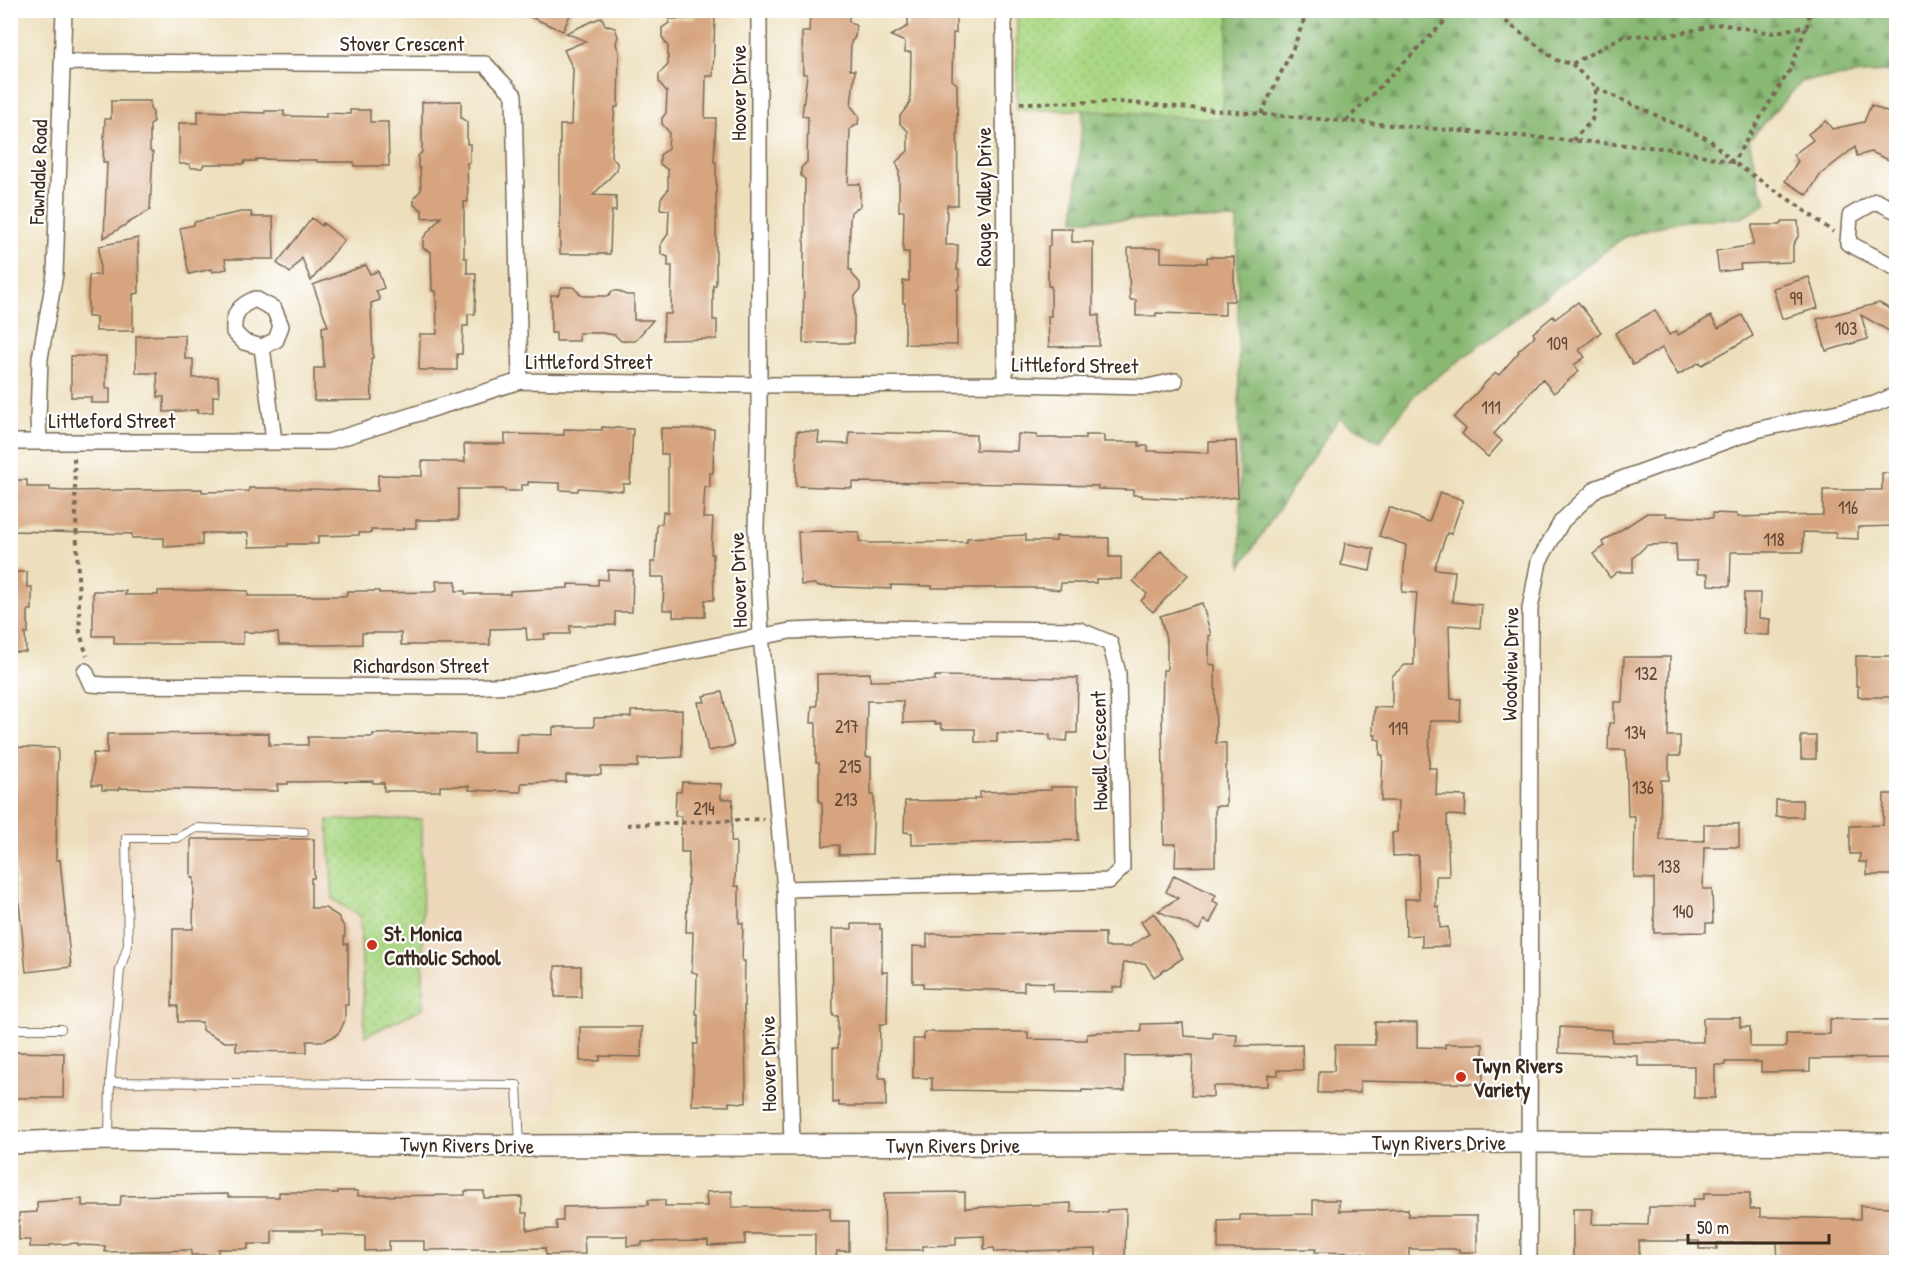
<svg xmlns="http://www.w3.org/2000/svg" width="1907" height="1273" viewBox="0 0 1907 1273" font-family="'Patrick Hand',sans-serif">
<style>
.built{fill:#edd7bb}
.forest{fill:url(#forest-firs);stroke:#627148;stroke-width:1.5}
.park{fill:url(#park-dots);stroke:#738151;stroke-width:1.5}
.building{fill:#d6a47e}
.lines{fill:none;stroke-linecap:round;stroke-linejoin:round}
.lane-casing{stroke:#796955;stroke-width:10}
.street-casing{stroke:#796955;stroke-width:18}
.secondary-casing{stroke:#796955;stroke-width:24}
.path{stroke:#796955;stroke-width:4;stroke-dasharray:4.5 4.5;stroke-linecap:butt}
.lane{stroke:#fff;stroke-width:8}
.street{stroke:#fff;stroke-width:15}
.secondary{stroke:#fff;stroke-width:21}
.poi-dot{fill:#c8321e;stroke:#fff;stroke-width:2}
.labels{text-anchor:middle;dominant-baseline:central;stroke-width:4.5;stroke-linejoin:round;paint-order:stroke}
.number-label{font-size:18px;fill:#624836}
.street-label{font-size:21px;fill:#3b2a1e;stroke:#fff}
.poi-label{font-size:21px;font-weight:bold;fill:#3b2a1e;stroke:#fff;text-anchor:start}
</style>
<defs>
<pattern id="forest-firs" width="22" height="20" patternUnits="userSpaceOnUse" patternTransform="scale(1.5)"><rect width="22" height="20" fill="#88b872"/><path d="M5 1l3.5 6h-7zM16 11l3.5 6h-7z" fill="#70965d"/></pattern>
<pattern id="park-dots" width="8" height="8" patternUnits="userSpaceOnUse" patternTransform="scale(1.5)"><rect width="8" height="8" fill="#abd884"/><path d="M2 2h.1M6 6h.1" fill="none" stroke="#94ba72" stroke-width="1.8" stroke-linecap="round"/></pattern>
</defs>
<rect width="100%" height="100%" fill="#fff"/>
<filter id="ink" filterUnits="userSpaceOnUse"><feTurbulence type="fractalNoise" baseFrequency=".0167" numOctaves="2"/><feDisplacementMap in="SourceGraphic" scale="12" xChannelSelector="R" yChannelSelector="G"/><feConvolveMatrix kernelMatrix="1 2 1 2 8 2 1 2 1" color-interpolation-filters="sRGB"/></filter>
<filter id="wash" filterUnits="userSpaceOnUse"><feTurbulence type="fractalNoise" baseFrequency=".008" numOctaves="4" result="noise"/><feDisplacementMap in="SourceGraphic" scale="24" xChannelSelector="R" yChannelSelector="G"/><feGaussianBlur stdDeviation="1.35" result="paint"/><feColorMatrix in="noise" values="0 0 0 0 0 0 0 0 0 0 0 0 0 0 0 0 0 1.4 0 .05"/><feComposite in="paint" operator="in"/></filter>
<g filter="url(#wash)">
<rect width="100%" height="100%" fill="#eddfbc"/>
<!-- built -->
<path class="built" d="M644,780L663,929L662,961L558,967L557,1115L75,1112L87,811L514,809Z
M1505,941L1508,1109L1438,1110L1434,943Z"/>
<!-- forest -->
<path class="forest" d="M1229,11H1896V70L1802,81L1749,140L1760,187L1767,203L1742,218L1679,221L1624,237L1415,394L1380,441L1339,418L1241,566L1237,219L1074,220L1083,110L1222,119Z"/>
<!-- park -->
<path class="park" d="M1017,11H1229L1222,119L1083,110H1017Z
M422,819L423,1008L365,1036L360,916L333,899L328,820Z"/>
<g id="blocks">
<!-- building -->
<path class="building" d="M514,10H572L563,31Z
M810,13H849V21L856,26L855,37L851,42L850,70H855L851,106L859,116L858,124L850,129L848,184H860V206L851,212L850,219L849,270H852V274L860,283V290L854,297V343H803L805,179L801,176V168L807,162L808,117L802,116L807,74H803L802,32H809Z
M694,15H715L713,76H706L705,118H716L714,162H716V285H713V320H717V339L663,340L664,314H671L672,266H668V257L661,254V244L668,234L669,210L660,209L661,198L668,190V170L660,164V155L668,149L669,132L662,124V118L666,113L667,92L659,82V74L668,65V46L662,37V28L669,23V19H694Z
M908,15H956V33H953L952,80L957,84L958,205H947L946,245H958L957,270H959V289H957V345L905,344V303H903V281H909V252H903L904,211H899V170L896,162L908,151V131L900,124V116L910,103L911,52H905V42L891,36L908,26Z
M602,17L605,25L615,28L618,36L616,44L619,52L618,107H615L611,156L617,163V170L593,195L616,196V211H612L611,222L610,254H560V125H571L573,69L564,50L586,41L566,33Z
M111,101H150V109L153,112V123L150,125V151L153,153L150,210L104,238L107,162H103L105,119H111Z
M461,101V118L467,122V144H470V163H467L468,202H464V258H467V273H476L475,314H468V326H463L462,354H457V370H419L420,334H437L436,291H432L431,252L423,248V238L441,217L422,218V210L414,205V198L421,190L420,169L418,166V156L422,152V102Z
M1871,105L1896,116V163L1871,152L1857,156L1855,147L1821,174L1807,195L1785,181L1798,161L1793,155L1813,140L1808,134L1826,121L1832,129L1864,122Z
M350,110H370V122H388L389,166H354V162H317V160H307L256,159V161H245L244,164H204L202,168H191L189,164H179V123H198V111L265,113V111H284V116L326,117V113L350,114Z
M241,212H251L252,217H273L274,259H225L227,269L213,272L212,269L189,274L180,228L194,225V222Z
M312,218L322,226L323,223L344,240L311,281L302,258L290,273L277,263Z
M1783,221H1798L1799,235L1793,245V262L1740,264L1741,269L1719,272L1716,251L1753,245L1752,225H1780Z
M1050,229H1072V242H1093V315H1099V346L1049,347L1048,316H1051V286H1048V246H1050Z
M138,238L139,293L133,294V331H96V317H88V298L89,275H100L99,246Z
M1128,248H1161V262L1207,263V257H1234V301H1225V315L1156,313V316H1136V300H1130Z
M366,265L370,274L378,271L384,288L376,291L380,300L371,303L373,358H371L372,400L314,401V368H324L322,327L328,326L313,285Z
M1809,277L1818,308L1782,319L1773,288Z
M562,287H573L582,296H608L612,291H619L626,295H634V320H653L635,341H621L615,335L602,333H579V341H556V333H551V295H558Z
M1578,302L1601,332L1579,350L1585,357L1574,365L1579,371L1554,393L1542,379L1494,434L1502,441L1488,457L1462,434L1466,429L1454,418L1488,380L1496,373L1499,375L1519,352L1518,351L1535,336L1533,333L1553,316L1555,319Z
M1879,303L1896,312V335L1861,315L1868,339L1826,351L1817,319Z
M1655,310L1669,335L1676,331L1678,335L1711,316L1718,328L1742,315L1753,336L1702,365L1700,362L1678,375L1662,348L1633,365L1615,333Z
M185,335V359H193V378L218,377L219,396H213V412L197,413V410L164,412V397H158L157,373H136V336Z
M71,356H106V388H110V403H91V397H71Z
M602,427L633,429L630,484H623V491L578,488V491L560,490V483L528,482V485H521V491H505V489H458V520H416V528H403V530H371V533H359V535L318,536V544H288V546L249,547L248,533H202V545L164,547V538H132V534L10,531V480H27V487H50V490L65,491L202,489V492L249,491V488H274L378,491V475L422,476V461L465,462L464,444H505V434L564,435V429L602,430Z
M661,428L714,429L713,473H710V487H705L703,518H713L711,554H713L714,600H705V617H673V610H663L664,577H651V562H655L657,524H662L663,512L668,513V454H661Z
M797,431L819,432L818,443L849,444V432L976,435V450L1017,451L1018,434L1037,435V438H1085V435H1104V442H1139V446H1148V451L1209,453V442L1236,441L1238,497L1202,500L1142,497V495H1133V490L1098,489V486L1022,484L852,482V488L796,486Z
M1882,473H1896V526L1858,527V539L1836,538V533L1803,532V552H1731L1730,586L1708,585V574H1697V561H1677L1676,544L1647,545L1633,558V572H1617L1610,578L1593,554L1605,546L1602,542L1647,513H1666V516L1713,518V513L1737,514V517L1823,515V490H1882Z
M1440,492L1463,500L1451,534L1447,533L1434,569L1455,571L1452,602L1482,605L1480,628L1449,625L1451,699H1461L1460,721H1430L1429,768H1437L1436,795L1466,796L1465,816L1447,815L1449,876H1436V907H1439L1440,928L1448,927L1449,946L1422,947V935L1406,936L1405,899H1419L1418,855L1393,856L1392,833L1397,832L1398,801H1381L1383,755H1380V740L1375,739L1376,735H1373L1374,707L1392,708V676L1405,665H1414V631L1417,593L1402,592L1406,545L1379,536L1389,507L1429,522Z
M823,531L859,532V541L869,543L967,542V538L1026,535V541H1056V536L1109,538V557H1121V579H1096V583H1061L1060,590L1042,588H932V586L891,585V589L816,586V584L801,585L798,532Z
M1345,543L1374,549L1370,571L1341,565Z
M1161,551L1188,575L1153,612L1141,601L1147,594L1133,581Z
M608,570L633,571L632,612H615V625L570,626V634H544L545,639L527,640L526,628L490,629V645H401V633H362V644L328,645H279L278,633L243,632V644H114V636H93V591H126L125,595H158V591L225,590L248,591V596H346L347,591H379V593L432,592L437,591L436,581H456V591H465V594H510V591L568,588V584L598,585V579L608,580Z
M10,572H27V587H32V610H28V633H25L26,652H10Z
M1744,593H1760L1759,618L1770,619L1769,635L1743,634Z
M1202,603L1211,635L1209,636V664L1215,665L1216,743H1226V806H1215V866L1175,867L1176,844H1164L1162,713L1163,670H1167V643L1160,616Z
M1856,656H1896V697H1858V686H1856Z
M1624,657H1670L1668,736H1680V756H1669V780H1661L1660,840L1704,841V824H1739V847H1704L1703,889H1712L1713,923H1706V932L1654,933V879L1634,878L1635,816H1628L1626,750H1608L1609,723H1614V702H1622Z
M870,673V681L935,680V676L1078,678L1077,733H1068L1067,741L1050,740V735L997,733V742H975V729H942L941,724H935V722L903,723V701H867L866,757H871V795H874L872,854L839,855V845L823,846L822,802H819V763H816V723H811L812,706H817V674Z
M722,692L734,746L708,751L698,702H705L703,696Z
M682,710V757L638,759V767H601V775H566V782L521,783V792L469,790V786H440V791H384V783H373V781L288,782V784H277L278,791L119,788V790H102V785H92L93,753L107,754V734L269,733V745H308V737H373V734L413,733L474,734V753H517L518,734L553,735V727H594V718L631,717V711Z
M1801,736H1816V759H1801Z
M10,747L58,748L56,860H60L71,967L26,972L14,853H10Z
M682,782L721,784V799H733L731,842H736L735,886H739V923H743L742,961H745L744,1003L746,1083V1103L729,1102V1106L692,1105L694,1044H698V1015H696L697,973L692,972L693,932H686L689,852H681V816H675L676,792H681Z
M1051,787H1077L1078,840L912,845V833L904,832L905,801L974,800V798H980V792L1051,790Z
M1884,794H1896V875H1867V862H1859L1860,854H1850V826L1883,825Z
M1776,800H1802L1803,817H1776Z
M191,839H314V878H311V908H325L338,916L345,929L344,944H348V1005H345V1020L340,1031L335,1036L324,1041H307V1052L236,1051V1042H225L202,1030V1022H178V1006H172L173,929H193L194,878H191Z
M1174,875L1216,895L1213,901L1219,904L1210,923L1204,920L1199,930L1158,911L1178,898L1166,892Z
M1154,913L1183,958L1154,977L1145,963H1123V987H1113V992L1053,991V983L1024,982V991L923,988V983H913V946L927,947V934L1105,933V947H1129L1149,934L1141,922Z
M852,924H880V929H882V972H888L887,1024H880L879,1078H886V1106H839V1102L833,1103V1048H838V1016H833L832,929H852Z
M555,966H581V997H555Z
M1703,1018H1740V1027H1750V1047H1786V1034H1830V1019L1896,1020V1058L1810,1059V1071L1761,1072V1062H1725V1065H1715V1098H1694V1066H1638V1056L1559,1053L1560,1027L1612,1030V1042H1703Z
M1375,1022L1417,1023V1047L1445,1048V1044H1483V1084L1360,1081V1093H1318L1319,1071H1334L1335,1045H1375Z
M1183,1023L1184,1036L1213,1038V1033L1237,1034L1236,1046L1302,1045L1303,1070H1278V1075H1268V1086H1213V1097L1191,1096L1193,1055L1125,1056V1091L1082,1090V1092L932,1090V1078H913V1039H924V1032H1028V1039L1087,1040V1034L1097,1033V1032H1141V1024Z
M580,1027H642L641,1057L600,1056V1061H580Z
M10,1052L64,1053L63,1098H10Z
M338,1191H358V1196L465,1195V1191H484V1198L522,1197V1213H527V1230L557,1229L556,1221H563V1207L648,1205V1200H665V1206H707L706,1192L732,1191V1207L830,1208V1221H849V1251H837L836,1259H815V1234H745V1244L708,1246V1241L642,1242V1245L627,1246V1236H584L585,1254L546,1255L545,1248L424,1250V1241H389V1250L365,1251V1236L322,1235V1230H272V1244H248V1249H218V1255H191V1250L105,1252V1246L78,1245V1243L49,1245V1247H30V1240H19V1213L37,1212V1202L82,1199V1206H120L121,1196L228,1194V1197H279V1192L338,1193Z
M965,1192V1208L1071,1203V1212H1107V1210L1126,1209L1125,1259H1096V1249L995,1252L994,1248L984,1249V1236L956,1237V1245L923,1246V1250H885L884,1193Z
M1704,1193H1750V1209H1760V1217L1860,1219V1206L1896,1207V1259H1806V1263H1778L1777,1242L1717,1243V1249H1699V1241H1639V1263H1573V1209H1593L1592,1224L1648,1225L1649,1207H1693V1199H1704Z
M1313,1200H1339V1211L1408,1209V1216H1477V1252H1459V1249H1409V1263H1363V1253L1315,1252L1316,1249H1218V1221L1240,1220V1215L1313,1214Z"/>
</g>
</g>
<g filter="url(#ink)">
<use href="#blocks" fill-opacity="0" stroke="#796955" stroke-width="1.5"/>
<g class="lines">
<!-- lane casing -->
<g class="lane-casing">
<path id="lane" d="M10,1017L12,1029H61
M110,1082L517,1085L520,1145
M109,1138L110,1082L120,970L128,945L126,838H177L196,828L304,832"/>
</g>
<!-- street casing -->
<g class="street-casing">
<path id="street" d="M759,10V406L756,529L761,636L785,889L792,1146
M1004,10L1005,384
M63,62L485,64L514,95L520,381
M1896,211L1876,201L1850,216L1848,243L1896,268
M255,299L274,309L281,326L276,340L262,347L244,342L234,332C233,314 238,306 255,299Z
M262,347L274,441
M39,441L38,419L40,358L55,274L64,10
M10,442H328L520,381L759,385L1005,384L1147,387L1175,381
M85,671L91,684L105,685L466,687L516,685L790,631L862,628L1079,630L1110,643L1118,673L1122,868L1109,881L785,889
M1529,1262L1530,609L1539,561L1562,521L1597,488L1756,430L1875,404L1896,395"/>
</g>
<!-- secondary casing -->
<g class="secondary-casing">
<path id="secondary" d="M10,1143L109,1139L520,1146L1529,1142L1896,1144"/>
</g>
<!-- path -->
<path class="path" d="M1491,10L1556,60L1572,64L1623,36L1671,35L1721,24L1771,33L1807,26L1810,10
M1572,64L1596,88L1592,120L1573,140
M1596,88L1710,140L1733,162L1791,68L1806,27
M1020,103L1119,102L1673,149L1733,162L1800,207L1833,232
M1261,114L1294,46L1308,10
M1346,121L1456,10
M74,458L80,633L87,656
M627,825L764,819"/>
<!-- lane -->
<use href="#lane" class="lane"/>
<!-- street -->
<use href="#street" class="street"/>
<!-- secondary -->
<use href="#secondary" class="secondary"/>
</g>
</g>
<!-- markers -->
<g class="poi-dot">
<circle cx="372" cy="945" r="6"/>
<circle cx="1461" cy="1077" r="6"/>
</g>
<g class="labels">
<!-- number labels -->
<g class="number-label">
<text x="1796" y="298">99</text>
<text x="1846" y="328">103</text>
<text x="1557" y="343">109</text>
<text x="1491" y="407">111</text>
<text x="1848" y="507">116</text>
<text x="1774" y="539">118</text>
<text x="1646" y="673">132</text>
<text x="847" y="726">217</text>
<text x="1398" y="728">119</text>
<text x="1635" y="732">134</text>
<text x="850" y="766">215</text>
<text x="1643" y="787">136</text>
<text x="846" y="799">213</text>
<text x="704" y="808">214</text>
<text x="1669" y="866">138</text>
<text x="1683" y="911">140</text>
</g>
<!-- street labels -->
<g class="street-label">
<text x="402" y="43">Stover Crescent</text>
<text transform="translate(738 93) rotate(-90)">Hoover Drive</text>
<text transform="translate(38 172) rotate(-88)">Fawndale Road</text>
<text transform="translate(983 197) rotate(-90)">Rouge Valley Drive</text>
<text x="589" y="361">Littleford Street</text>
<text transform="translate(1075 365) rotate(1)">Littleford Street</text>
<text x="112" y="420">Littleford Street</text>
<text transform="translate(738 580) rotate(-92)">Hoover Drive</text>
<text transform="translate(1510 664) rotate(-89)">Woodview Drive</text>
<text x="421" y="665">Richardson Street</text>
<text transform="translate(1099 751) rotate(-91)">Howell Crescent</text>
<text transform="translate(768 1064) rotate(-91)">Hoover Drive</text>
<text x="1439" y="1142">Twyn Rivers Drive</text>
<text transform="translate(467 1145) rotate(1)">Twyn Rivers Drive</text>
<text x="953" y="1145">Twyn Rivers Drive</text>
</g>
<!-- poi labels -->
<g class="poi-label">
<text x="384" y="933">St. Monica<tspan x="384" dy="24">Catholic School</tspan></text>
<text x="1473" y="1065">Twyn Rivers<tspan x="1473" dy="24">Variety</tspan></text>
</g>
</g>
<!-- margin -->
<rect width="1907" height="1273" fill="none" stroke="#fff" stroke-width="36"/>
<!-- scale -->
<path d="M1688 1234v9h141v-9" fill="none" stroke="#3b2a1e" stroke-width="3"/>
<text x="1697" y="1234" font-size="18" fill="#3b2a1e" stroke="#ffffff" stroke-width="4.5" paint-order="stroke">50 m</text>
</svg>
